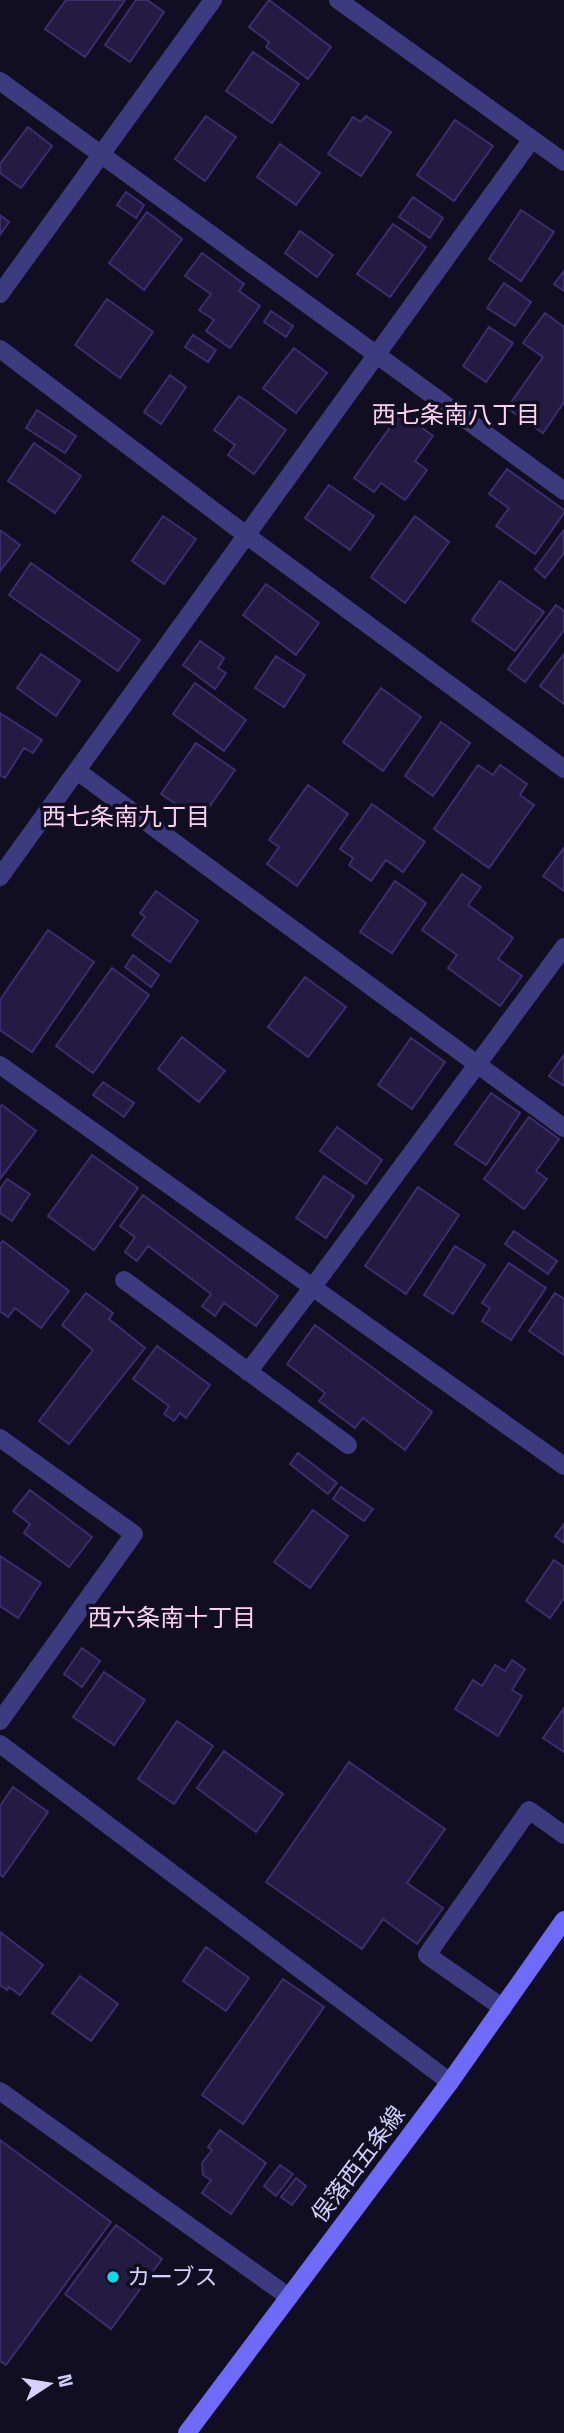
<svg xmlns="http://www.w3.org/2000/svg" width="564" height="2433" viewBox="0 0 564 2433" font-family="'Space Grotesk','Noto Sans JP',sans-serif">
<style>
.building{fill:#231b41;stroke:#3a2e6d;stroke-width:2}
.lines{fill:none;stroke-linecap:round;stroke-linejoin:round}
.lane{stroke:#3d3b7f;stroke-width:18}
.street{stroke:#3d3b7f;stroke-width:18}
.secondary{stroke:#6e6afa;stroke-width:18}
.poi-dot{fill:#08daf1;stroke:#110e21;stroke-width:2.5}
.labels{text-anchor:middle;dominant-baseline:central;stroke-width:7;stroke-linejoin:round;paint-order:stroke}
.street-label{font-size:23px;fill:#d5d0fd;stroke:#110e21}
.poi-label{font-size:23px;fill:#d5d0fd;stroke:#110e21;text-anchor:start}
.neighbourhood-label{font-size:24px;fill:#fdd2ee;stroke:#110e21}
</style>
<rect width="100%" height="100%" fill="#110e21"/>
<!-- building -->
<path class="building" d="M66,0H125L85,57L45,29Z
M136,0H147L164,12L130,62L105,45Z
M269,0L331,47L308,79L266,47L269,42L249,27Z
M253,52L299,84L272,123L226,91Z
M206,116L236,137L205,181L175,159Z
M366,116L391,132L361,176L328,154L353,117L361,122Z
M455,120L493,146L454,201L417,175Z
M28,127L52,146L21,188L0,173V164Z
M280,144L320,173L296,205L257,177Z
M126,192L144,205L136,218L117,205Z
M413,197L443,218L430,238L399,217Z
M521,210L554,232L521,281L489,259Z
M147,212L182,239L144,290L109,263Z
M0,215L9,222L0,235Z
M393,224L426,247L390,297L357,274Z
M300,231L333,255L317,277L285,253Z
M202,253L244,284L239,291L260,306L230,348L206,331L214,320L199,310L211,294L185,276Z
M564,271V291L554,284Z
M504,283L531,302L515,326L487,308Z
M107,299L153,332L120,378L75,345Z
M271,311L293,326L286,337L264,322Z
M545,313L564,327V402L543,433L507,408L543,357L523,343Z
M489,327L513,343L486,382L463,366Z
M193,335L216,350L208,362L185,347Z
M294,348L327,373L296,413L263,388Z
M170,375L186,387L161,424L144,412Z
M239,396L286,430L254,474L228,455L235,445L214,430Z
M37,410L76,436L65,453L26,428Z
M401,412L433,436L415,461L427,470L405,500L381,483L374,492L354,478Z
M34,443L81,476L55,513L8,481Z
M507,469L564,510V513L535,554L496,526L509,508L489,494Z
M329,485L374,516L350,550L305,518Z
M163,516L196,539L164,584L132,561Z
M415,516L449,542L405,603L371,577Z
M0,530L20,545L0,571Z
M563,531L564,553L545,578L535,569Z
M31,563L140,640L118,671L9,595Z
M500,581L544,612L515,651L472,620Z
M266,584L319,623L296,655L243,615Z
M556,605L564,611V630L525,682L508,669Z
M200,641L224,658L218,668L226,673L215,689L183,665Z
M41,654L80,681L56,716L17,688Z
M564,654V704L540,686Z
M276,656L305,675L284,707L255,688Z
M195,683L246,720L224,751L173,714Z
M381,688L421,717L383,771L343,742Z
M0,713L42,740L33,753L24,748L5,778L0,775Z
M441,722L470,743L433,796L405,776Z
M196,743L235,770L200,820L161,794Z
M478,765L493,775L500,765L527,784L520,795L534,805L489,868L434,829Z
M308,785L348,814L297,886L267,864L279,847L269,840Z
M372,804L425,842L403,872L386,860L371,881L349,865L353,858L340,849Z
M564,848V891L543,876Z
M462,874L481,887L468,905L513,938L498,959L522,976L500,1006L448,968L457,955L422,930Z
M395,881L426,903L392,953L360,932Z
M156,891L198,921L170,962L132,935L145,917L140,913Z
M48,930L94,962L32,1052L0,1030V1000Z
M133,955L159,975L151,987L125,967Z
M112,968L149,995L93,1073L56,1046Z
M305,977L346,1007L308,1057L268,1027Z
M182,1037L225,1071L199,1102L158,1069Z
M411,1038L445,1062L412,1109L378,1085Z
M564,1055V1086L549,1076Z
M103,1082L134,1103L124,1117L93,1095Z
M491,1093L520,1113L486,1165L455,1144Z
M2,1105L36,1131L0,1179V1108Z
M529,1117L559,1139L536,1171L547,1179L524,1209L484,1179Z
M337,1127L382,1160L366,1184L320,1151Z
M92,1155L138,1188L94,1250L48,1216Z
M324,1176L354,1196L326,1238L296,1218Z
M7,1179L30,1194L12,1221L0,1213V1189Z
M418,1187L459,1215L406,1294L365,1266Z
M143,1195L278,1296L256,1326L224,1303L215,1316L202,1306L211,1294L148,1246L137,1261L125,1252L135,1237L120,1226Z
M514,1231L557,1261L548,1274L505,1244Z
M3,1241L69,1291L41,1328L15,1308L8,1317L0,1311V1244Z
M455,1246L485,1265L453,1314L424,1295Z
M509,1263L546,1288L511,1340L482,1321L490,1308L482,1303Z
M86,1293L113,1313L109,1319L145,1348L69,1444L39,1421L93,1350L62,1325Z
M555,1293L564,1299V1355L529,1331Z
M315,1325L432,1412L405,1450L363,1418L355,1428L319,1401L325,1393L287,1364Z
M157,1346L210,1385L186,1418L180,1413L174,1421L164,1414L169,1406L133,1379Z
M298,1453L337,1483L328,1494L290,1464Z
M341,1487L373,1509L364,1521L333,1499Z
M30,1490L92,1537L69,1567L24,1533L30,1524L13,1511Z
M313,1510L348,1536L310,1588L274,1562Z
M564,1524V1543L555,1536Z
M0,1556L41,1583L18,1618L0,1606Z
M554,1560L564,1567V1598L550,1618L526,1601Z
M82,1648L100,1661L82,1687L64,1674Z
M512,1660L525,1669L512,1690L522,1696L498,1736L455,1709L473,1680L482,1686L495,1665L505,1671Z
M104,1672L145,1700L114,1745L73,1717Z
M564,1708V1752L543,1738Z
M177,1721L213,1746L174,1804L138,1779Z
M224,1751L283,1794L256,1832L197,1788Z
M349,1762L445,1829L407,1883L443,1908L417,1944L383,1919L362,1949L266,1882Z
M13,1787L48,1812L3,1877L0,1874V1806Z
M0,1932L43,1965L20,1995L9,1987L7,1990L0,1985Z
M206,1947L249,1978L226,2011L183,1981Z
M80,1976L118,2004L91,2041L52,2013Z
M283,1979L324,2007L243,2124L202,2095Z
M220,2130L266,2163L231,2214L202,2193L211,2180L203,2175L202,2163L212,2150L208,2147Z
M0,2140L111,2222L6,2365L0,2361Z
M280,2165L293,2174L276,2196L264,2186Z
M296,2178L306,2186L292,2205L281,2197Z
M116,2225L162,2259L111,2329L65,2294Z"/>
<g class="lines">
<!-- lane -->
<path class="lane" d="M124,1280L348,1445
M248,1372L312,1288
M503,2008L427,1955L529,1810L564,1835"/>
<!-- street -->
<path class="street" d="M338,0L564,162
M0,81L564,491
M0,294L213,0
M0,349L246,535L564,769
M77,771L564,1128
M0,877L532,139
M0,1065L564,1466
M312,1288L564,947
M0,1438L134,1534L0,1721
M0,1744L450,2082
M0,2091L289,2297"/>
<!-- secondary -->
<path class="secondary" d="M187,2433L450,2082L564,1920"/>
</g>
<!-- markers -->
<circle class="poi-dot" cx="113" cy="2277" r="7"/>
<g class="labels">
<!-- street labels -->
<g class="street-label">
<text transform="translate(358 2164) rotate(-53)">俣落西五条線</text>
</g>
<!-- poi labels -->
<g class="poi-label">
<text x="127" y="2277">カーブス</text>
</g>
<!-- neighbourhood labels -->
<g class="neighbourhood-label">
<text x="456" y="414">西七条南八丁目</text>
<text x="126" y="816">西七条南九丁目</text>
<text x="172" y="1617">西六条南十丁目</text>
</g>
</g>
<!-- north arrow -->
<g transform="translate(49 2384) rotate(78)" stroke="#110e21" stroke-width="5" paint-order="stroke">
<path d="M0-5L12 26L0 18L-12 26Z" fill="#d5d0fd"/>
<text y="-10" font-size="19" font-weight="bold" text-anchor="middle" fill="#d5d0fd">N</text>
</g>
</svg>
